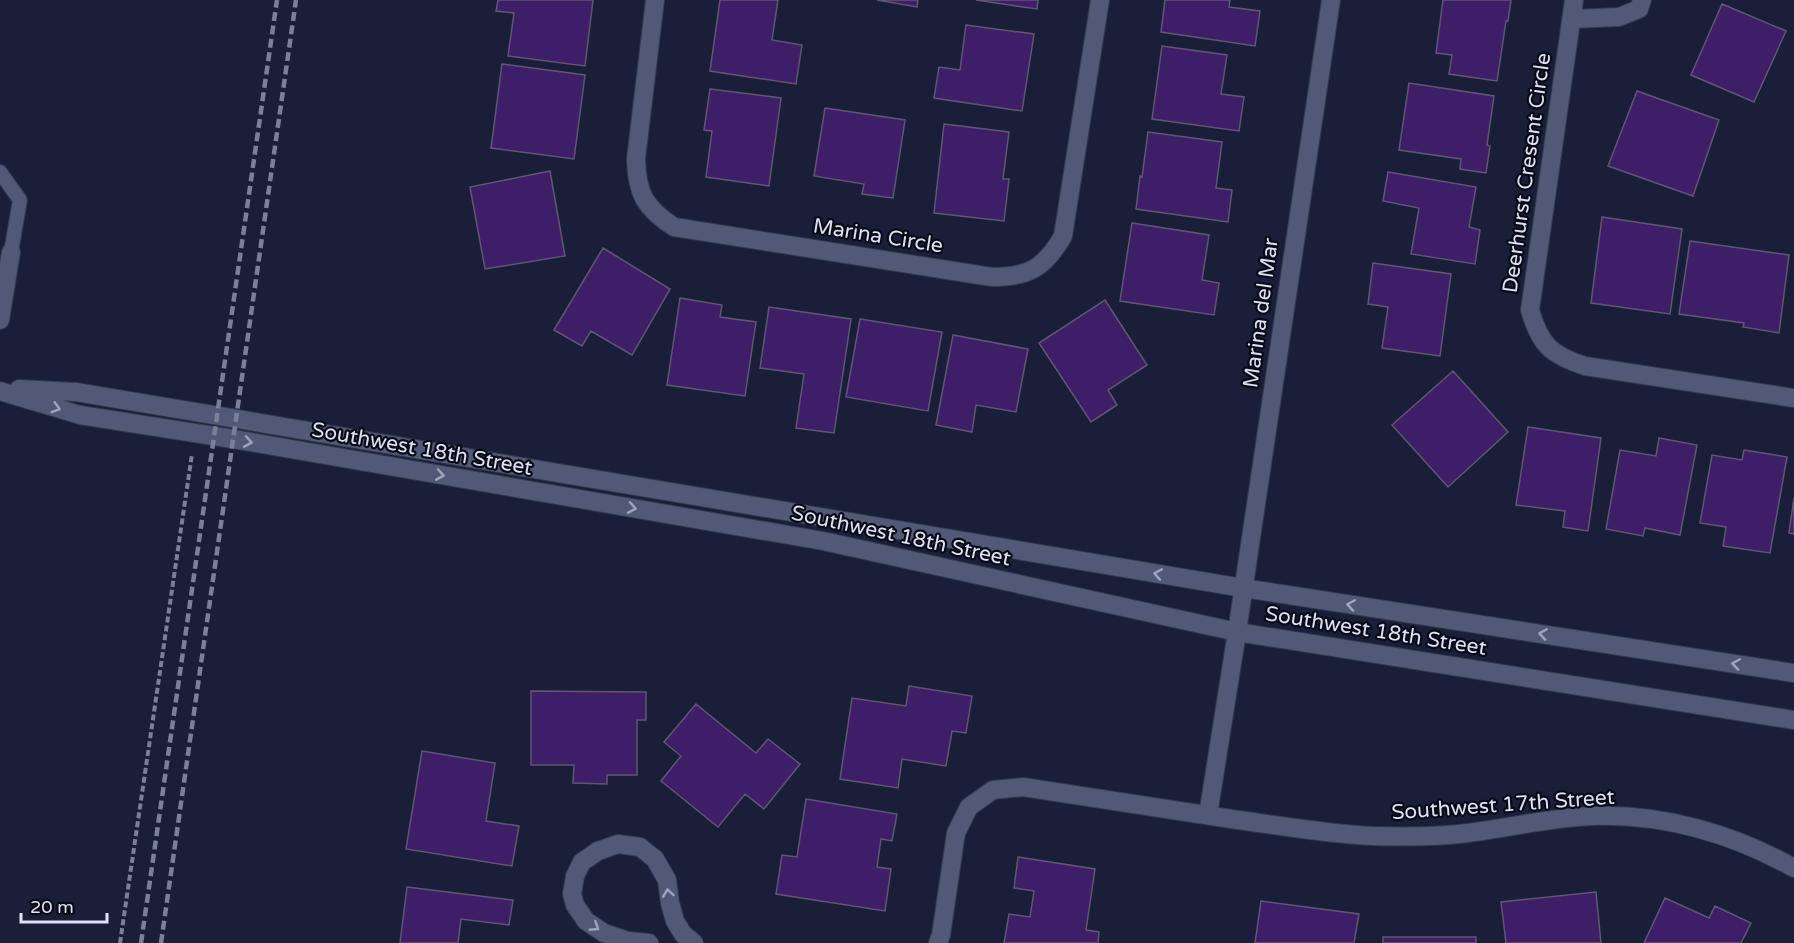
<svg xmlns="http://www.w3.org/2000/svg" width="1794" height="943" viewBox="0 0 1794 943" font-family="'Varela Round',sans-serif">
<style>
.building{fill:#3e1e66;stroke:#605674;stroke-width:1.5}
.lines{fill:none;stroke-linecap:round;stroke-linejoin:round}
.lane-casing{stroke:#34384e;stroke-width:16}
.street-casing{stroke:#34384e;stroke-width:20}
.secondary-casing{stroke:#34384e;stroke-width:20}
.path{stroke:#7b8096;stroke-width:4;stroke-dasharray:6 3;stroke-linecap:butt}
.lane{stroke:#515976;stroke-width:14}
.street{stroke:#515976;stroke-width:18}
.secondary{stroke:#515976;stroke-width:18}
.rail{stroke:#7a8096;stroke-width:4.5;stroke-dasharray:9 4.5;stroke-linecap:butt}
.oneway{stroke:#9da4bb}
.labels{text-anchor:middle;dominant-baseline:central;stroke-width:4.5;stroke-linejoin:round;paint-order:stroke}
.street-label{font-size:21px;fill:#dce1f3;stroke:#080a15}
</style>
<rect width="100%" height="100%" fill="#191f39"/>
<!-- building -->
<path class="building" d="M498,0H593L585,66L508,56L514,13L496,11Z
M720,0H778L772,40L802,45L796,84L710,71Z
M877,0H918L917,7Z
M976,0H1038L1037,9Z
M1165,0H1230L1229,7L1260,11L1255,46L1161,32Z
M1443,0H1511L1508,21H1506L1497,81L1449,74L1452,55L1436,53Z
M1722,4L1786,31L1754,102L1691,75Z
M966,25L1034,34L1022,111L934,98L939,67L960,70Z
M1162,46L1227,55L1221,94L1244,97L1239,131L1152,119Z
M502,64L585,75L574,159L491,148Z
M1409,83L1494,96L1487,145L1490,146L1486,173L1460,169L1461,159L1399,150Z
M710,89L781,98L769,186L706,177L712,131L704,130Z
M1637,91L1719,120L1693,196L1608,166Z
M825,108L905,120L893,198L862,194L864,184L814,176Z
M944,124L1009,132L1003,179H1009L1004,221L934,213Z
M1148,132L1222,142L1216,188L1232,190L1228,222L1136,209L1140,176L1142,177Z
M550,171L565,256L485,269L470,187Z
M1388,172L1476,187L1469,227L1480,230L1475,264L1411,254L1419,208L1383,201Z
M1602,217L1682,229L1670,314L1591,303Z
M1132,223L1209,235L1202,280L1219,283L1214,315L1120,301Z
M1690,241L1789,255L1779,333L1743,327L1744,323L1679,314Z
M603,248L670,289L632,355L591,331L582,346L554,330Z
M1373,263L1451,274L1440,356L1382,348L1388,307L1368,304Z
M680,298L722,305L720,317L756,322L745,396L667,385Z
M1105,300L1147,365L1108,390L1117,405L1091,422L1039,343Z
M769,307L851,319L834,433L796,428L804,374L760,368Z
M860,319L942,332L928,411L846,397Z
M953,335L1028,349L1016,412L976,405L972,432L936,425Z
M1453,371L1508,432L1448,487L1392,425Z
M1528,427L1601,438L1588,531L1563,527L1565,511L1516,505Z
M1659,438L1697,445L1680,535L1645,528L1643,536L1606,529L1620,450L1656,456Z
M1744,450L1787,457L1770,553L1723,546L1726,527L1700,523L1712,455L1742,460Z
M1794,498V534L1789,533Z
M909,686L972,696L966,733L952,731L946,766L902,759L898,788L840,779L852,698L906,706Z
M531,691L646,692V720H637V775H607V784L573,783L574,765H531Z
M696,704L756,753L768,739L800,764L764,809L745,794L718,827L661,781L681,756L664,742Z
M422,751L495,763L486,821L519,826L512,866L406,849Z
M806,799L897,814L892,841L881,839L877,867L891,869L885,911L776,894L782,855L797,857Z
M1018,857L1095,869L1086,930L1099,932L1098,943H1004L1009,914L1030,917L1034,891L1014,888Z
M407,887L513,900L509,925L461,919L458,943H400Z
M1596,892L1601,943H1506L1501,902Z
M1665,898L1709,918L1715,906L1751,923L1741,943H1644Z
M1261,901L1359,914L1354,943H1255Z
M1383,937H1476V943H1383Z"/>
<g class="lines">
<!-- lane casing -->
<g class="lane-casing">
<path id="lane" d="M0,172L20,200L11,252"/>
</g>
<!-- street casing -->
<g class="street-casing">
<path id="street" d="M655,0L636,159C637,194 645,208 674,227L992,277C1030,277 1045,267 1063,236L1100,0
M1574,0L1530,310C1540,345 1551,355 1585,366L1794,398
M1572,19L1619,17L1639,9L1642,0
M0,320L11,252
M1208,815L1237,632L1331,0
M649,943L628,941L604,933L586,921L575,905L572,894L575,876L582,862L598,851L618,844L640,847L655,859L667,880L670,903L675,921L683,934L694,943
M938,943L941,935L956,833L969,807L993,790L1023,787C1094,798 1166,809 1238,820C1283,826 1328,834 1373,836C1405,837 1437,837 1468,833C1510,828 1552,817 1594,816C1664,814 1733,834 1794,868"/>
</g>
<!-- secondary casing -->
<g class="secondary-casing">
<path id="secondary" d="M19,389L76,392L1243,588L1794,673
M0,391L80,415L233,439L823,541L1237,632L1794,720"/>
</g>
<!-- path -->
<path class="path" d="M120,943L192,454"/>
<!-- lane -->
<use href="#lane" class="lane"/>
<!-- street -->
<use href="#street" class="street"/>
<!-- secondary -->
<use href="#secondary" class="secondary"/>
<!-- rail -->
<path class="rail" d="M141,943L277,0
M161,943L296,0"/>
</g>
<!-- one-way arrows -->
<defs><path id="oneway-chevron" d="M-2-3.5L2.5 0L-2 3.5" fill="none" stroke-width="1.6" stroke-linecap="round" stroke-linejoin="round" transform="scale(1.5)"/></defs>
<g class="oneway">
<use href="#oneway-chevron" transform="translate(56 408) rotate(16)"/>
<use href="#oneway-chevron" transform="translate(248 442) rotate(10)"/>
<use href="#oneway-chevron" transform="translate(440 475) rotate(10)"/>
<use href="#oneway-chevron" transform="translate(632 508) rotate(10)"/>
<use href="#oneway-chevron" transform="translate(1158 574) rotate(-170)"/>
<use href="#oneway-chevron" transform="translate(1351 605) rotate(-171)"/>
<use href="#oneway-chevron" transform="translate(1543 634) rotate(-171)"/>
<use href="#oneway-chevron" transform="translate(1736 664) rotate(-171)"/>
<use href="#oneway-chevron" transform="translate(668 893) rotate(-98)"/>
<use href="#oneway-chevron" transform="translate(595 927) rotate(33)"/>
</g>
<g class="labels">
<!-- street labels -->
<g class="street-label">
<text transform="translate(1527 173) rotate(-82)">Deerhurst Cresent Circle</text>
<text transform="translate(878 236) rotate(9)">Marina Circle</text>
<text transform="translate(1261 313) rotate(-82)">Marina del Mar</text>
<text transform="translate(422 449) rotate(10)">Southwest 18th Street</text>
<text transform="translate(901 536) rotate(12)">Southwest 18th Street</text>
<text transform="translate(1376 631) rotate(9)">Southwest 18th Street</text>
<text transform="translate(1503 805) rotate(-4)">Southwest 17th Street</text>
</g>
</g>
<!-- scale -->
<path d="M21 913v9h86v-9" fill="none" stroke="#dce1f3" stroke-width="3"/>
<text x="30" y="913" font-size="18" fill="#dce1f3" stroke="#080a15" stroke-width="4.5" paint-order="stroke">20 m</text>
</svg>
